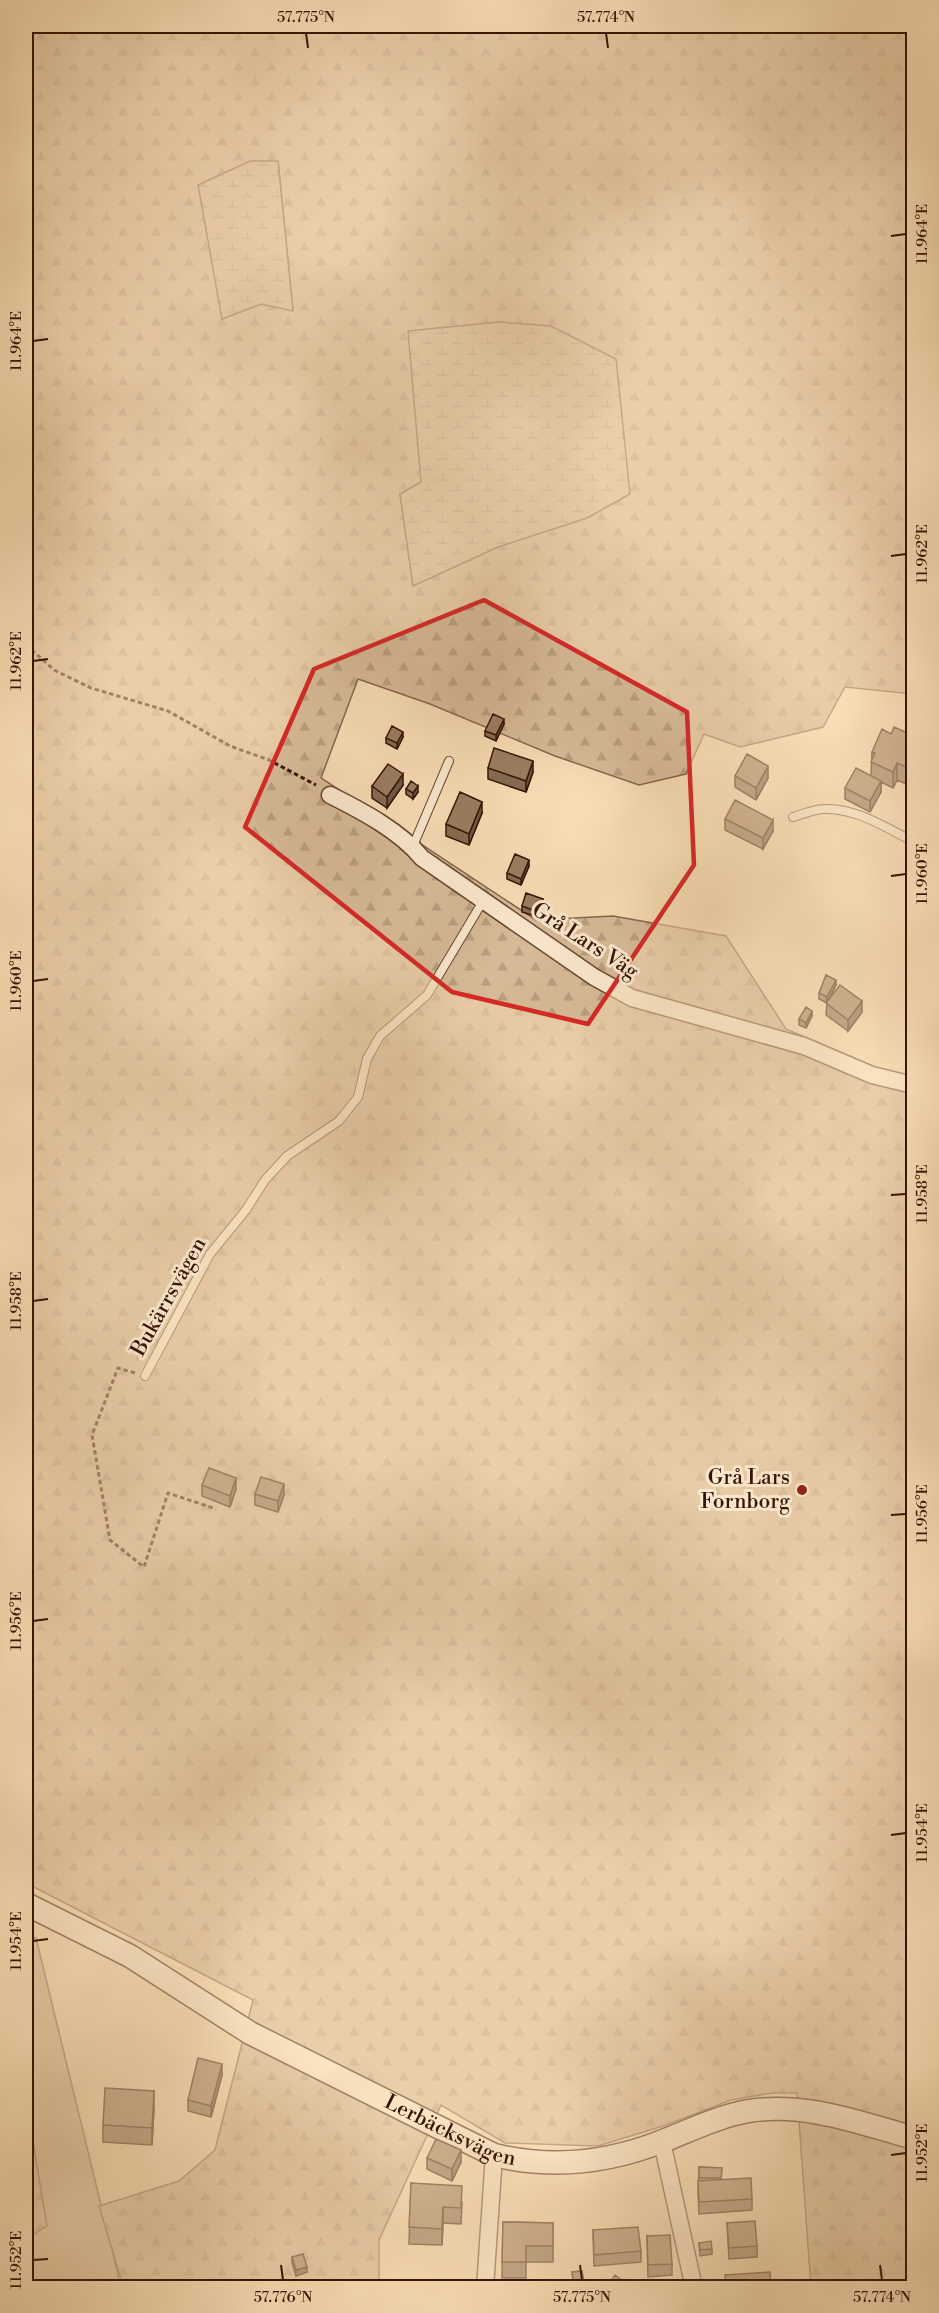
<svg xmlns="http://www.w3.org/2000/svg" width="939" height="2313" viewBox="0 0 939 2313" font-family="'Libre Bodoni',serif">
<style>
.green{fill:#d8bb98;stroke:#86674e;stroke-width:1.5}
.forest{fill:url(#forest-firs);stroke:#86674e;stroke-width:1.5;fill-rule:evenodd}
.wetland{fill:url(#wetland-marsh);stroke:#86674e;stroke-width:1.5}
.lines{fill:none;stroke-linecap:round;stroke-linejoin:round}
.lane-casing{stroke:#664630;stroke-width:10}
.street-casing{stroke:#664630;stroke-width:19}
.secondary-casing{stroke:#341304;stroke-width:25}
.path{stroke:#341304;stroke-width:3;stroke-dasharray:4.5 3;stroke-linecap:butt}
.lane{stroke:#fcead0;stroke-width:8}
.street{stroke:#fcead0;stroke-width:16}
.secondary{stroke:#fcead0;stroke-width:22}
.wall{fill:#856c53;stroke:#341304;stroke-width:1.5}
.shaded-wall{fill:#6c5844;stroke:#341304;stroke-width:1.5}
.building{fill:#9b7d61;stroke:#341304;stroke-width:1.5}
.marked{fill:none;stroke:#d62828;stroke-width:4.5;stroke-linejoin:round}
.ticks{fill:none;stroke:#341304;stroke-width:2}
.poi-dot{fill:#8f2418;stroke:#fcead0;stroke-width:2}
.labels{text-anchor:middle;dominant-baseline:central;stroke-width:6;stroke-linejoin:round;paint-order:stroke}
.street-label{font-size:21px;fill:#341304;stroke:#fcead0}
.poi-label{font-size:21px;fill:#341304;stroke:#fcead0;text-anchor:end}
.neatline{fill:none;stroke:#341304;stroke-width:2}
.ticks-label{font-size:15px;text-anchor:middle;fill:#341304}
</style>
<defs>
<pattern id="forest-firs" width="22" height="20" patternUnits="userSpaceOnUse" patternTransform="scale(1.5)"><rect width="22" height="20" fill="#d8bb98"/><path d="M5 1l3.5 6h-7zM16 11l3.5 6h-7z" fill="#baa081"/></pattern>
<pattern id="wetland-marsh" width="20" height="14" patternUnits="userSpaceOnUse" patternTransform="scale(1.5)"><rect width="20" height="14" fill="#d8bb98"/><path d="M1 5h8M5 5V1M11 12h8M15 12V8" fill="none" stroke="#baa081"/></pattern>
</defs>
<rect width="100%" height="100%" fill="#fadeb6"/>
<filter id="stains"><feTurbulence type="fractalNoise" baseFrequency=".00333" numOctaves="4"/><feColorMatrix values="0 0 0 0 .2 0 0 0 0 .09 0 0 0 0 .02 0 0 0 .5 -.17"/></filter>
<radialGradient id="worn" r=".72"><stop offset=".6" stop-color="#630" stop-opacity="0"/><stop offset="1" stop-color="#630" stop-opacity=".3"/></radialGradient>
<!-- green -->
<path class="green" d="M26,1933L36,1938L121,2287H26Z"/>
<!-- forest -->
<path class="forest" d="M26,26H913V694L845,687L823,727L740,747L704,734L686,774L639,785L555,756L430,704L358,679L321,778L536,920L613,916L726,936L786,1029L913,1084V2287H811L797,2093H772L731,2100L663,2126L598,2146L505,2143L441,2105L379,2240V2284L390,2287H113L121,2279L99,2206L179,2181L215,2150L253,2000L26,1883ZM278,161L293,310L261,304L222,319ZM421,483L498,547L413,586L400,494Z
M31,2130L47,2226L26,2239V2132Z"/>
<!-- wetland -->
<path class="wetland" d="M250,161H278L293,311L261,304L222,319L198,185Z
M499,322L551,326L616,359L630,494L587,518L498,547L413,586L400,494L421,482L408,331Z"/>
<g class="lines">
<!-- lane casing -->
<g class="lane-casing">
<path id="lane" d="M793,817C803,814 815,809 825,809C856,808 887,828 914,842
M413,846L449,761
M145,1376L210,1254L246,1210L265,1180L287,1156L339,1121L358,1097L367,1059L380,1036L427,995L483,901
M26,2269L30,2283"/>
</g>
<!-- street casing -->
<g class="street-casing">
<path id="street" d="M330,795C362,811 400,831 422,858L594,977L632,998L804,1046L872,1075L905,1083L914,1082
M662,2142L694,2288
M485,2288L494,2155"/>
</g>
<!-- secondary casing -->
<g class="secondary-casing">
<g id="secondary">
<path id="s1" d="M26,1904L130,1956L250,2033L494,2155C552,2169 608,2163 663,2141C691,2130 719,2116 749,2111C806,2102 860,2123 914,2138"/>
</g>
</g>
<!-- path -->
<path class="path" d="M26,645L54,670L91,688L168,711L230,746L269,760L316,785
M135,1373L118,1368L92,1435L110,1540L144,1567L168,1493L216,1509"/>
<!-- lane -->
<use href="#lane" class="lane"/>
<!-- street -->
<use href="#street" class="street"/>
<!-- secondary -->
<use href="#secondary" class="secondary"/>
</g>
<!-- wall -->
<path class="wall" d="M504,724L496,741L485,736V731Z
M403,737L397,749L386,743V738Z
M912,743L914,744L913,787L897,780L893,788L881,782V792L870,812L845,799V788L871,776L872,752Z
M488,768L533,772L526,792L488,779Z
M735,776L768,778L756,800L735,787Z
M403,785L387,808L372,798V786Z
M406,789L418,792L413,799L406,794Z
M482,813L469,845L446,836V824Z
M725,819L773,831L763,849L725,830Z
M529,866L521,885L507,879V873Z
M543,904L538,917L522,912V906Z
M836,985L828,1001L862,1012L848,1031L826,1015L827,1003L819,999V993Z
M812,1016L806,1028L799,1025V1019Z
M202,1485L236,1489L230,1507L202,1496Z
M255,1494L284,1495L278,1512L255,1505Z
M222,2075L211,2117L188,2111V2100Z
M154,2107L152,2145L103,2142V2125Z
M427,2158L461,2162L452,2181L427,2169Z
M699,2167L722,2168L721,2179L752,2199V2210L699,2214L698,2192Z
M411,2183L462,2202L461,2224L443,2223L442,2245L409,2244Z
M503,2222L553,2223V2262H526V2278H502Z
M727,2223L757,2246V2257L729,2259Z
M593,2230L641,2251V2262L594,2266Z
M647,2236L672,2264V2275L648,2277Z
M699,2243L712,2249V2254L700,2256Z
M292,2257L307,2272L296,2276L292,2263Z
M582,2271L584,2288H574L572,2272Z"/>
<!-- shaded-wall -->
<path class="shaded-wall" d="M504,719V724L496,741V735Z
M403,732V737L397,749V743Z
M533,761V772L526,792V781Z
M897,763V780L893,788V772Z
M768,766V778L756,800V788Z
M403,774V785L387,808V797Z
M881,781V792L870,812V801Z
M418,786V792L413,799V793Z
M482,802V813L469,845V834Z
M773,820V831L763,849V838Z
M529,860V866L521,885V879Z
M543,899V904L538,917V912Z
M836,980V985L827,1003V997Z
M862,1001V1012L848,1031V1020Z
M812,1011V1016L806,1028V1023Z
M236,1478V1489L230,1507V1496Z
M284,1484V1495L278,1512V1501Z
M222,2064V2075L211,2117V2106Z
M154,2091V2107L152,2145V2128Z
M461,2150V2162L452,2181V2169Z
M443,2207V2223L442,2245V2229Z
M307,2267V2272L296,2276V2270Z"/>
<!-- building -->
<path class="building" d="M493,714L504,719L496,735L485,731Z
M392,726L403,732L397,743L386,738Z
M894,727L912,735L909,742L914,744L913,770L897,763L893,772L871,762L875,753L872,752L882,729L891,734Z
M494,748L533,761L526,781L488,768Z
M747,754L768,766L756,788L735,776Z
M388,764L403,774L387,797L372,786Z
M856,768L881,781L870,801L845,788Z
M411,781L418,786L413,793L406,789Z
M460,792L482,802L469,834L446,824Z
M735,800L773,820L763,838L725,819Z
M515,854L529,860L521,879L507,873Z
M526,893L543,899L538,912L522,906Z
M826,975L836,980L827,997L819,993Z
M840,985L862,1001L848,1020L826,1003Z
M806,1007L812,1011L806,1023L799,1019Z
M209,1468L236,1478L230,1496L202,1485Z
M261,1477L284,1484L278,1501L255,1494Z
M198,2058L222,2064L211,2106L188,2100Z
M105,2088L154,2091L152,2128L103,2125Z
M436,2139L461,2150L452,2169L427,2158Z
M699,2167L722,2168L721,2178H699Z
M751,2178L752,2199L699,2202L698,2181Z
M411,2183L462,2186L461,2208L443,2207L442,2229L409,2227Z
M755,2221L757,2246L729,2248L727,2223Z
M503,2222L553,2223V2246H526V2262H502Z
M638,2227L641,2251L594,2255L593,2230Z
M670,2235L672,2264L648,2265L647,2236Z
M711,2241L712,2249L700,2250L699,2243Z
M303,2254L307,2267L296,2270L292,2257Z
M582,2271L584,2282L574,2283L572,2272Z
M770,2272L771,2288H726L725,2275Z
M615,2275L632,2288H606Z
M584,2284V2288H577V2285Z"/>
<!-- marked area -->
<path d="M0 0H939V2313H0ZM484,600L687,712L694,865L588,1024L452,992L245,827L314,669Z" fill="#fadeb6" fill-opacity=".55" fill-rule="evenodd"/>
<path class="marked" d="M484,600L687,712L694,865L588,1024L452,992L245,827L314,669Z"/>
<!-- ticks -->
<path class="ticks" d="M306,33L308,48M606,33L608,48M891,236L906,234M33,341L48,339M891,556L906,554M33,661L48,659M891,876L906,874M33,981L48,979M891,1195L906,1194M33,1301L48,1299M891,1515L906,1514M33,1621L48,1619M891,1835L906,1833M33,1941L48,1939M891,2155L906,2153M33,2260L48,2259M281,2265L283,2280M580,2265L582,2280M880,2265L882,2280"/>
<!-- markers -->
<circle class="poi-dot" cx="802" cy="1490" r="6"/>
<g class="labels">
<!-- street labels -->
<g class="street-label">
<text transform="translate(585 941) rotate(33)">Grå Lars Väg</text>
<text transform="translate(169 1297) rotate(-61)">Bukärrsvägen</text>
<text stroke="none"><textPath href="#s1" startOffset="482">Lerbäcksvägen</textPath></text>
</g>
<!-- poi labels -->
<g class="poi-label">
<text x="790" y="1478">Grå Lars<tspan x="790" dy="24">Fornborg</tspan></text>
</g>
</g>
<!-- margin -->
<rect width="939" height="2313" fill="none" stroke="#fadeb6" stroke-width="66"/>
<rect x="33" y="33" width="873" height="2247" class="neatline"/>
<g class="ticks-label">
<text x="306" y="22">57.775°N</text>
<text x="606" y="22">57.774°N</text>
<text transform="translate(922 234) rotate(-90)" y="5">11.964°E</text>
<text transform="translate(16 341) rotate(-90)" y="5">11.964°E</text>
<text transform="translate(922 554) rotate(-90)" y="5">11.962°E</text>
<text transform="translate(16 661) rotate(-90)" y="5">11.962°E</text>
<text transform="translate(922 874) rotate(-90)" y="5">11.960°E</text>
<text transform="translate(16 981) rotate(-90)" y="5">11.960°E</text>
<text transform="translate(922 1194) rotate(-90)" y="5">11.958°E</text>
<text transform="translate(16 1301) rotate(-90)" y="5">11.958°E</text>
<text transform="translate(922 1514) rotate(-90)" y="5">11.956°E</text>
<text transform="translate(16 1621) rotate(-90)" y="5">11.956°E</text>
<text transform="translate(922 1833) rotate(-90)" y="5">11.954°E</text>
<text transform="translate(16 1941) rotate(-90)" y="5">11.954°E</text>
<text transform="translate(922 2153) rotate(-90)" y="5">11.952°E</text>
<text transform="translate(16 2260) rotate(-90)" y="5">11.952°E</text>
<text x="283" y="2302">57.776°N</text>
<text x="582" y="2302">57.775°N</text>
<text x="882" y="2302">57.774°N</text>
</g>
<rect width="100%" height="100%" filter="url(#stains)"/>
<rect width="100%" height="100%" fill="url(#worn)"/>
</svg>
